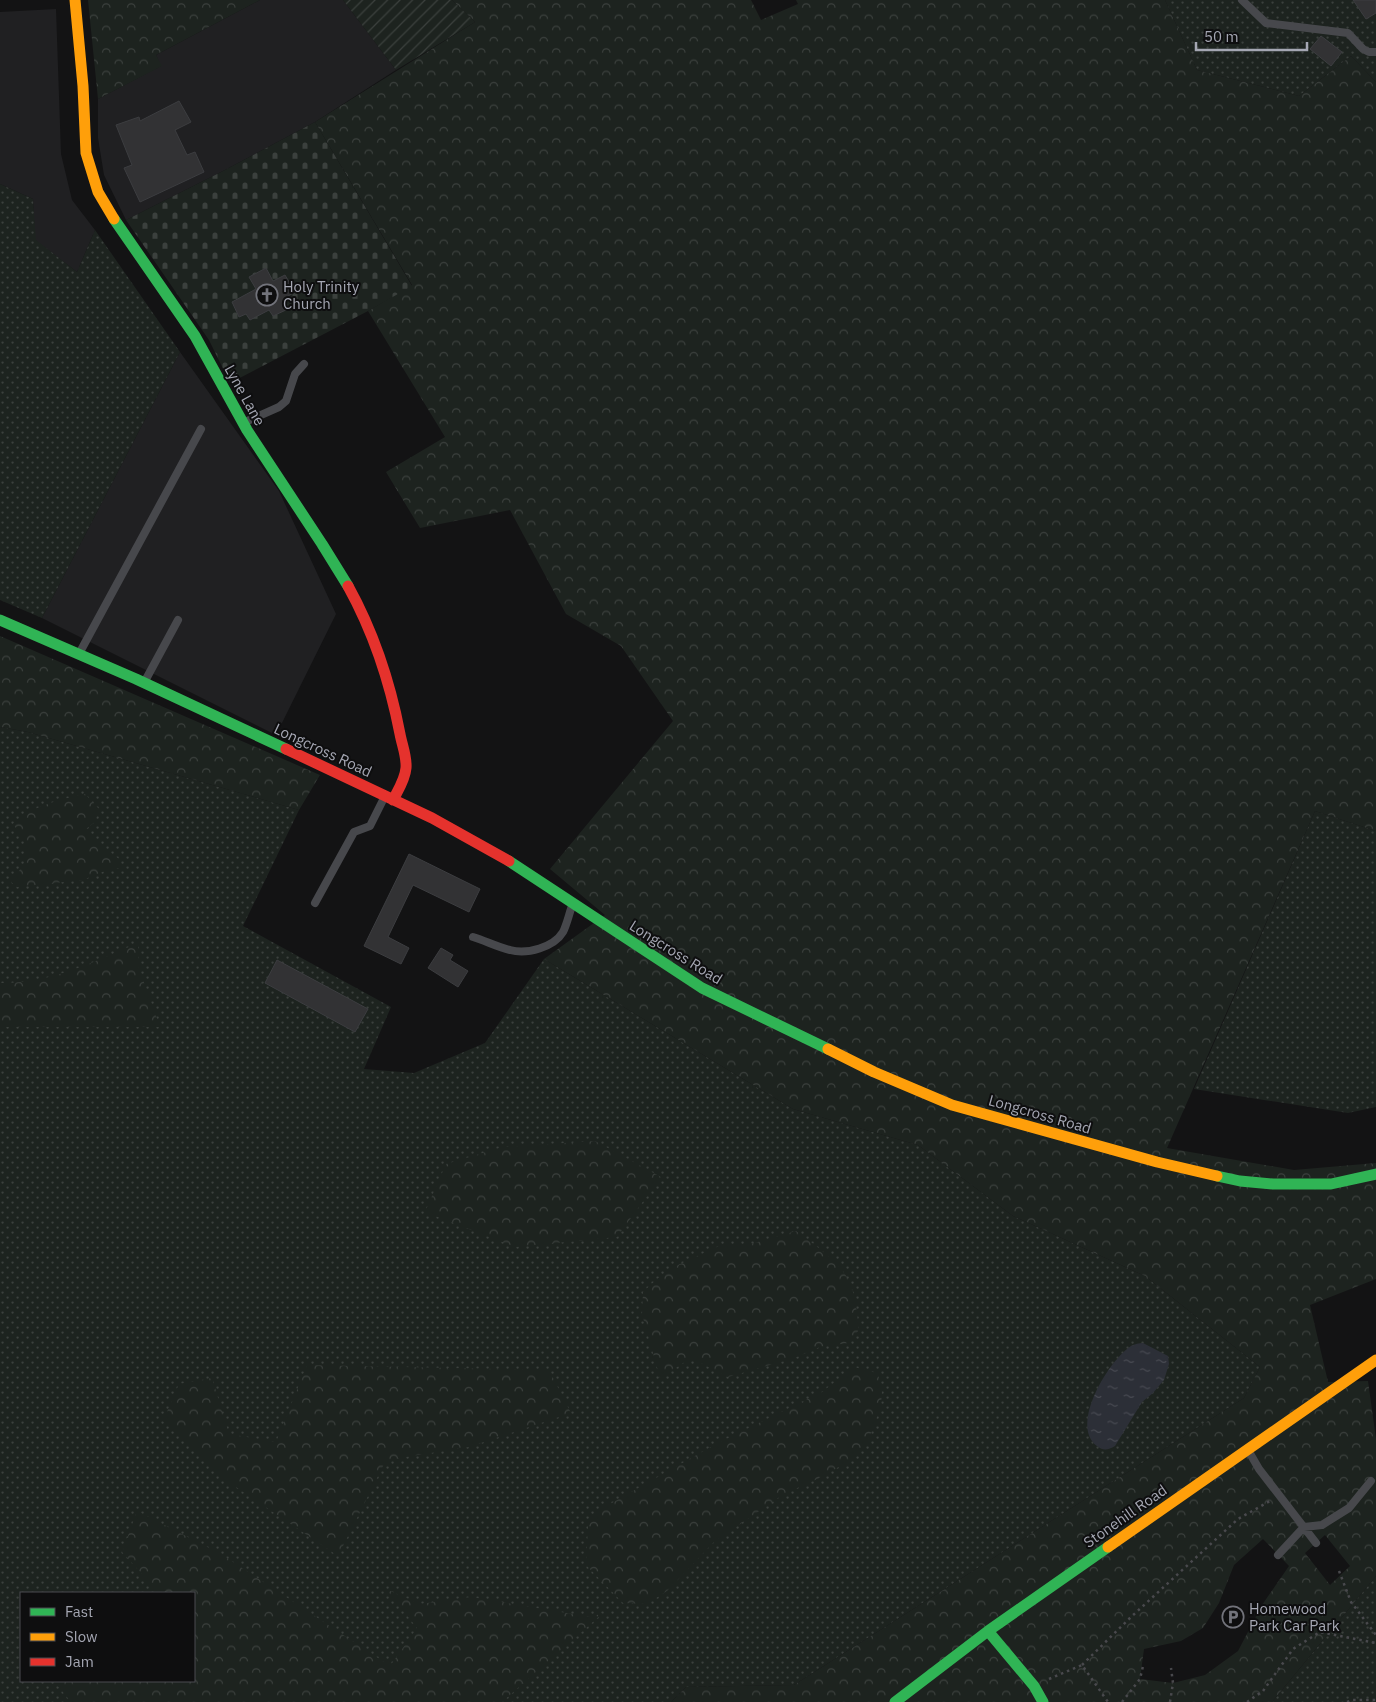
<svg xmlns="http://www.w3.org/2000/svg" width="1376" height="1702" viewBox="0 0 1376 1702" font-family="'IBM Plex Sans',sans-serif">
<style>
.built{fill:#202022}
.grass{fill:url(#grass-dots);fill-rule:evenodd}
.forest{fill:url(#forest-crowns);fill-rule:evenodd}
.cemetery{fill:url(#cemetery-stones)}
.garden{fill:url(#garden-furrows)}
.water{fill:url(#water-ripples)}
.building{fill:#323234;stroke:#3c3d40}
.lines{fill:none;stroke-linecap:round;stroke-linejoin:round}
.path{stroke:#49494d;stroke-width:2.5;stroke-dasharray:2.5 4;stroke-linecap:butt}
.lane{stroke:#47484c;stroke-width:8}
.fast{stroke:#30b455;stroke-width:11}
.slow{stroke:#ff9f0a;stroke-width:11}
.jam{stroke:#e5322d;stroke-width:11}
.labels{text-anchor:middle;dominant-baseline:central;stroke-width:4;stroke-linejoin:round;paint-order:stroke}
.poi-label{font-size:15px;fill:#a5a7b3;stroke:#0e0e0f;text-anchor:start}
.street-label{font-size:15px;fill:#a5a7b3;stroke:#0e0e0f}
</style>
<defs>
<pattern id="grass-dots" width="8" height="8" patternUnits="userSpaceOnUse" patternTransform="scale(1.25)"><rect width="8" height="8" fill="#1d231f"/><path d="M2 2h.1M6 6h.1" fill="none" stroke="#3b403d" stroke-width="1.8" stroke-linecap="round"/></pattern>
<pattern id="forest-crowns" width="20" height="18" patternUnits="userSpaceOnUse" patternTransform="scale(1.25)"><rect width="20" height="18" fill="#1d231f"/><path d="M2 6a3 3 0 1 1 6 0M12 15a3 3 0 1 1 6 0" fill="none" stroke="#3b403d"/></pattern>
<pattern id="cemetery-stones" width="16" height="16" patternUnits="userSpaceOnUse" patternTransform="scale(1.25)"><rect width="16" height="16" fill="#1d231f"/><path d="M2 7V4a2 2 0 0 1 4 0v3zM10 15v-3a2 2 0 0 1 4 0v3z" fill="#3b403d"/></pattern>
<pattern id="garden-furrows" width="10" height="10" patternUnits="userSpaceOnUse" patternTransform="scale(1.25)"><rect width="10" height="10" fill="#1d231f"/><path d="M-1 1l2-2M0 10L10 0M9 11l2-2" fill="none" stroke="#3b403d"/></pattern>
<pattern id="water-ripples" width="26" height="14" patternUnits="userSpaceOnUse" patternTransform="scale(1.25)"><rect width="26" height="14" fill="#2c2f37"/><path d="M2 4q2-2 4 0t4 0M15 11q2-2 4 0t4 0" fill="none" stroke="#484a52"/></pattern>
</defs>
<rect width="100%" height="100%" fill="#131314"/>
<!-- built -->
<path class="built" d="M260,0H343L396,70L315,122L225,170L126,220L104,175L98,138V99L161,66L156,55Z
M56,9L61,154L72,200L95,230L77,272L35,240L33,199L0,184V12Z
M180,352L279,491L336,614L276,735L42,618Z"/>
<!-- grass -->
<path class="grass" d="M1165,0H1376V82L1351,56L1299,96L1197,70Z
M0,184L33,199L36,240L77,272L95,230L180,352L42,618L0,600Z
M0,727L28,732L299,810L243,926L391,1007L364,1069L414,1073L485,1043L544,959L793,1109L918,1145L1013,1216L1145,1276L1260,1367L1244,1398L794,1685L686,1687L671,1702H0ZM21,1593H194V1681H21Z
M1315,811L1376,831V1107L1348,1113L1194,1089Z
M1376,1576V1702H1272Z"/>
<!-- forest -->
<path class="forest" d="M88,0H260L156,55L162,66L98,99Z
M452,0H751L761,20L798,4L796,0H1165L1197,70L1299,96L1351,56L1376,82V831L1315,811L1167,1148L1294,1170L1376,1163V1279L1310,1305L1328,1382L1368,1381L1376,1439V1576L1272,1702H671L686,1687L794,1685L1244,1398L1260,1367L1145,1276L1013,1216L918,1145L793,1109L544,959L605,915L550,869L673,721L621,646L566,614L510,510L420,528L386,472L445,437L368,311L412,285L315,122L475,22ZM1325,1535L1350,1566L1330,1585L1305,1553ZM1263,1539L1289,1566L1262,1605L1238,1651L1205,1675L1173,1683L1140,1679L1144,1649L1181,1641L1203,1628L1219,1603L1234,1565Z
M0,636L320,775L299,810L28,732L0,727Z
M85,794L99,809L95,822L86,829L97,842L119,859L121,868L107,870L83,880L17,887L11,882L24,864V839L13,824C33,805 60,800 85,794Z
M138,943L139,969L160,1027H0V983C49,984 94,962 138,943Z
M595,1141L661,1177L617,1237L515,1247L425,1212L446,1164L503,1147Z
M796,1231C812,1243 840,1262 849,1281C856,1296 857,1315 859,1330L848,1343L820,1347L794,1358L728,1377L691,1358L660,1378L642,1314L643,1292L657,1279L678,1265L719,1246H744Z
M307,1365L549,1370L571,1413L469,1447L386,1460L338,1556L224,1479L163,1421L179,1384L212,1378L229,1434L276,1442Z
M854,1367L877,1373L882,1389L881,1406L866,1446L855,1458L815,1480L784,1494L714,1542L667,1591L647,1604L623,1603L586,1565L588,1527L596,1512L716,1444L822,1392Z
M137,1511L221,1554L390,1666L417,1628L386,1589L420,1604L471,1597L591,1617L603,1613L502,1702H71L54,1681H194V1593H159L122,1552Z"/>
<!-- cemetery -->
<path class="cemetery" d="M315,122L412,286L368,311L230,383L209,340L126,220L225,170Z"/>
<!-- garden -->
<path class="garden" d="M343,0H452L475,22L396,70Z"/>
<!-- water -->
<path class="water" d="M1143,1343L1168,1356L1169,1364L1164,1380L1153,1393L1142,1402L1115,1446C1108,1450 1103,1451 1097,1446C1069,1425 1109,1360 1131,1346C1135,1344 1139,1343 1143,1343Z"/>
<!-- building -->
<path class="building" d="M1353,0H1376V13L1366,19Z
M1321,36L1342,52L1331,66L1310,49Z
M179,101L191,122L175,130L187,155L195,152L204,172L140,202L124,168L132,165L116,125L139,117L140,121Z
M266,268L273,281L285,275L295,292L283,299L288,309L273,316L269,310L250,320L246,314L239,317L232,302L256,289L249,277Z
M409,854L480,889L469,912L413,885L388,937L409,948L401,964L364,946Z
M441,948L453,955L450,960L468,971L458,987L428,968Z
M277,960L368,1009L355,1032L265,983Z"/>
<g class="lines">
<!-- path -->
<path class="path" d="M1339,1571L1351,1602L1376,1635
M1082,1665L1131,1617L1238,1519L1270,1501
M1049,1679L1082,1665L1108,1702
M1122,1702L1140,1679L1143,1666
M1170,1702L1173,1683L1171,1668
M1247,1702L1263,1691L1293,1649L1320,1632L1376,1643
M1347,1702L1352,1700H1376"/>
<!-- lane -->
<path class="lane" d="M1242,0L1266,23L1348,33L1363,49L1369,52H1376
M245,422L279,407L286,401L295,374L304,364
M80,652L201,429
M145,681L178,620
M315,903L354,832L370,826L385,796
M473,937C486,941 497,947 510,950C527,955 554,947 563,932C567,924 569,914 572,906
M1248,1450L1259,1469L1316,1543
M1278,1555L1304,1527L1322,1525L1349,1508L1371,1481"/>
<!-- fast -->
<path class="fast" d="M114,219L195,336L247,430L322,544L348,586
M0,620L136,679L286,749
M509,861L702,988L828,1049
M1217,1176L1240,1181L1273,1184H1331L1376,1174
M988,1631L1034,1686L1043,1702
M895,1702L988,1631L1108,1547"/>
<!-- slow -->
<path class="slow" d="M75,0L83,86L86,153L98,192L114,219
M828,1049L874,1072L952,1105L1157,1162L1217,1176
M1108,1547L1376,1360"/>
<!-- jam -->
<path class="jam" d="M348,586C374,633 390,682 400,734C402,745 407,757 406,768C405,780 398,790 393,800
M286,749L432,818L509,861"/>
</g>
<!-- icons -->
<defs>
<g id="church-ring" transform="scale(1.125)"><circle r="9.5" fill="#0e0e0f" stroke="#72737b" stroke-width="1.5"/><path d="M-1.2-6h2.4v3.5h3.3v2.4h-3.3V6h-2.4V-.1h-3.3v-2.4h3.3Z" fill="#72737b"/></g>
<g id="parking-ring" transform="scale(1.125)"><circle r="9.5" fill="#0e0e0f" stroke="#72737b" stroke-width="1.5"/><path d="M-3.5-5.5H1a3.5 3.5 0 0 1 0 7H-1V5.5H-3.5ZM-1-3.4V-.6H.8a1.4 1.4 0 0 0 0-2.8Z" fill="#72737b"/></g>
</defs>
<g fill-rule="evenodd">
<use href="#church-ring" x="267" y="295"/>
<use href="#parking-ring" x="1233" y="1617"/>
</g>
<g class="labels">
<!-- poi labels -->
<g class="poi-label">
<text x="283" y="286">Holy Trinity<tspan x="283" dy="17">Church</tspan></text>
<text x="1249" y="1608">Homewood<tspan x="1249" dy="17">Park Car Park</tspan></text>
</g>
<!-- street labels -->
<g class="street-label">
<text transform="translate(245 395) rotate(61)">Lyne Lane</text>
<text transform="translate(323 750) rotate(25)">Longcross Road</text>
<text transform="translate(676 952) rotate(32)">Longcross Road</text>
<text transform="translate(1040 1114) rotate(16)">Longcross Road</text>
<text transform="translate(1125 1516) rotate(-35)">Stonehill Road</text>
</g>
</g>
<!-- legend -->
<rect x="20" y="1592" width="175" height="90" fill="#0e0e0f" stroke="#4a4b51"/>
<rect x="30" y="1608" width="25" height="8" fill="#30b455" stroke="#4a4b51"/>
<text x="65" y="1617" font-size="15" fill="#a5a7b3">Fast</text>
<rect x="30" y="1633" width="25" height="8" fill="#ff9f0a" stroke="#4a4b51"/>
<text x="65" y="1642" font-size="15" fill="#a5a7b3">Slow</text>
<rect x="30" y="1658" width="25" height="8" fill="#e5322d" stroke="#4a4b51"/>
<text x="65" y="1667" font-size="15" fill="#a5a7b3">Jam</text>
<!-- scale -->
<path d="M1196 42v8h111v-8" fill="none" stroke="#a5a7b3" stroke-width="2.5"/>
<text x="1204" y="42" font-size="15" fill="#a5a7b3" stroke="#0e0e0f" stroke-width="4" paint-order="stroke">50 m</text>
</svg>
